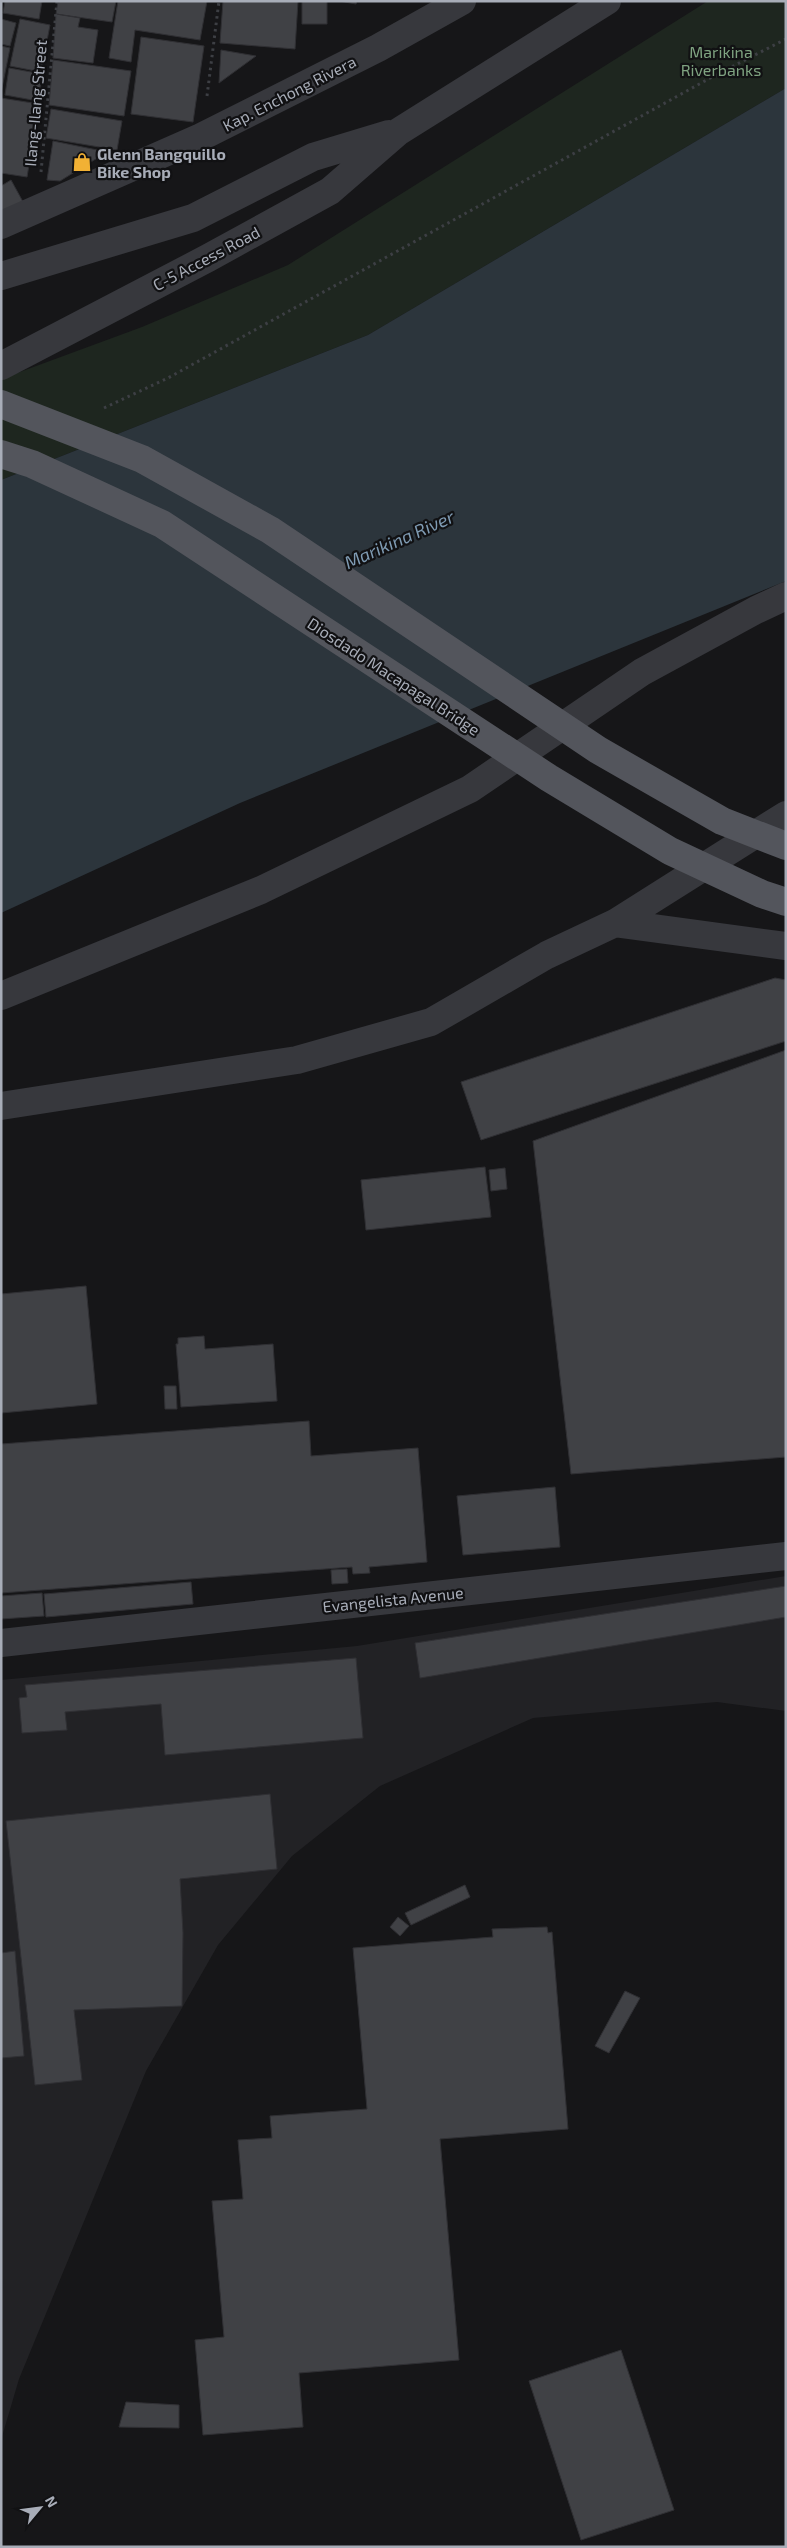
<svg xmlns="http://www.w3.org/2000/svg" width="787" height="2548" viewBox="0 0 787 2548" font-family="'Exo 2',sans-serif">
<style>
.built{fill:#222225}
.green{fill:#1e261f}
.water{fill:#2c353c}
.building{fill:#404145;stroke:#303034}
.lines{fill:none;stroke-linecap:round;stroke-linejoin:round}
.path{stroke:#3d3f44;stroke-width:3;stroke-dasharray:2.5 4;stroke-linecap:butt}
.minor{stroke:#37383d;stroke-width:28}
.major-bridge{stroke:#53555c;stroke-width:28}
.labels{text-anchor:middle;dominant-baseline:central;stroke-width:4.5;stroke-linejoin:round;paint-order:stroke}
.park-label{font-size:16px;fill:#7fa381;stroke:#111113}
.street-label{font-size:16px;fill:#a8adb8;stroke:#111113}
.poi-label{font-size:16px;font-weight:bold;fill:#a8adb8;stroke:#111113;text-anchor:start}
.water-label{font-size:18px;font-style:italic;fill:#7f9bb3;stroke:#111113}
</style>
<rect width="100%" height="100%" fill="#161618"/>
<!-- built -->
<path class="built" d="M786,1576V1711L717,1702L533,1718L380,1786L292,1856L218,1945L146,2071L19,2379L1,2440V1680L357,1646Z"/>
<!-- green -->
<path class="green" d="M708,1H786V88L368,335L1,480V379L142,327L288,265Z"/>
<!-- water -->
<path class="water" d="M786,88V581L240,803L1,913V480L368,335Z"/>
<!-- building -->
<path class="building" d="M5,1H42L39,19L3,13Z
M58,1H116L112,22L56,14Z
M118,1H207L200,40L135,30L131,62L109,58Z
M223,1H298L295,49L220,43Z
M302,1H327V24H302Z
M339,1H357L356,4Z
M56,14L80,18L78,27L98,30L93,63L53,58Z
M1,19L16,23L10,46L1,44Z
M20,19L50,25L41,72L10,66Z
M141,37L204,46L193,122L131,114Z
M1,46L10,48L1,93Z
M221,50L256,56L219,83Z
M53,60L131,71L124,116L49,105Z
M9,68L42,74L38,101L5,95Z
M1,98L39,104L27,177L1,173Z
M51,109L122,121L117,150L46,138Z
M53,141L107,152L60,181L47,180Z
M11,180L28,211L1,223V186Z
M775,978L786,980V1041L481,1140L461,1082Z
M786,1050V1457L571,1474L533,1141Z
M485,1167L491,1217L366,1230L361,1180Z
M505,1168L507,1189L491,1191L489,1170Z
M86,1286L97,1404L1,1413V1294Z
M204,1336L205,1349L273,1344L277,1401L181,1407L176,1344H178V1338Z
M164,1386H176L177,1409H165Z
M309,1421L311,1456L418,1448L427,1562L369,1567L370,1573L353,1574L352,1567L1,1593V1444Z
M555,1487L560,1547L463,1555L457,1496Z
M347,1569L348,1583L332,1584L331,1570Z
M191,1582L193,1604L46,1617L44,1594Z
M786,1586V1617L420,1678L415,1643Z
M42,1593L44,1616L1,1619V1596Z
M356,1658L363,1738L165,1755L161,1704L65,1712L67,1730L22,1733L19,1698L27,1697L25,1685Z
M270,1794L277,1869L180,1879L183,1933L182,2006L74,2010L82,2080L35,2085L6,1821Z
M465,1885L470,1897L411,1925L405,1913Z
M398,1917L409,1926L400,1936L390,1927Z
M547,1927L548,1933L552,1932L568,2129L440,2139L459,2360L299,2373L303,2427L203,2435L195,2340L224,2337L212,2201L243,2199L238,2140L272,2138L270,2116L367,2109L353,1948L493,1937L492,1929Z
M15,1951L24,2056L1,2058V1953Z
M625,1991L640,1998L609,2053L595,2046Z
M621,2350L674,2510L581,2540L529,2381Z
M126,2402L179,2405V2428L119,2427Z"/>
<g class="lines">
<!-- path -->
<path class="path" d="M207,96L219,1
M41,172L57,1
M104,408L168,378L712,77L786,39"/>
<!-- minor -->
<path class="minor" d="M1,225L201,137L378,48L462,1
M1,276L193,218L313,157L389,134
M1,366L208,258L330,191L398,132L607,1
M615,923L786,946
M1,996L261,890L470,789L642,672L756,610L786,596
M1,1106L297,1060L431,1022L547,955L615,923L786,815
M1,1643L786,1556"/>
<!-- major-bridge -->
<path class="major-bridge" d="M1,404L142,459L270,530L598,750L722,821L786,846
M1,454L32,464L162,524L549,778L670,851L762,894L786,902"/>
</g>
<!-- icons -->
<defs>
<g id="shop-bare" transform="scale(1.5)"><path d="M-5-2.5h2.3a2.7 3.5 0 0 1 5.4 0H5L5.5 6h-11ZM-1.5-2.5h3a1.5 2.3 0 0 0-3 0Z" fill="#f2b134" stroke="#111113" stroke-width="2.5" paint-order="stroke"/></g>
</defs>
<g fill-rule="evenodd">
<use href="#shop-bare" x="82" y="162"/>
</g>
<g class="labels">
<!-- park labels -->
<g class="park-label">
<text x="721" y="51">Marikina<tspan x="721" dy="18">Riverbanks</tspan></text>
</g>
<!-- street labels -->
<g class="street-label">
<text transform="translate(289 93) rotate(-27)">Kap. Enchong Rivera</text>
<text transform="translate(35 103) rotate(-85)">Ilang-Ilang Street</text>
<text transform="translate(206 258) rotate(-28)">C-5 Access Road</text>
<text transform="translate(394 676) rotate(33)">Diosdado Macapagal Bridge</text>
<text transform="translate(393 1599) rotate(-6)">Evangelista Avenue</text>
</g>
<!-- poi labels -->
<g class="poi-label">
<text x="97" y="153">Glenn Bangquillo<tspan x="97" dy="18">Bike Shop</tspan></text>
</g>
<!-- water labels -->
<g class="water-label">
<text transform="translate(399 539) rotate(-24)">Marikina River</text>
</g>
</g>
<!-- border -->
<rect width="787" height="2548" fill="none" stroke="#a8adb8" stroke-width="5"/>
<!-- north arrow -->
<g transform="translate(40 2508) rotate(61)" stroke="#111113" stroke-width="4" paint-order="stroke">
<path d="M0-4L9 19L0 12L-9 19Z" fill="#a8adb8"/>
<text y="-8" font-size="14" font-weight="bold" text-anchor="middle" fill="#a8adb8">N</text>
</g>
</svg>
